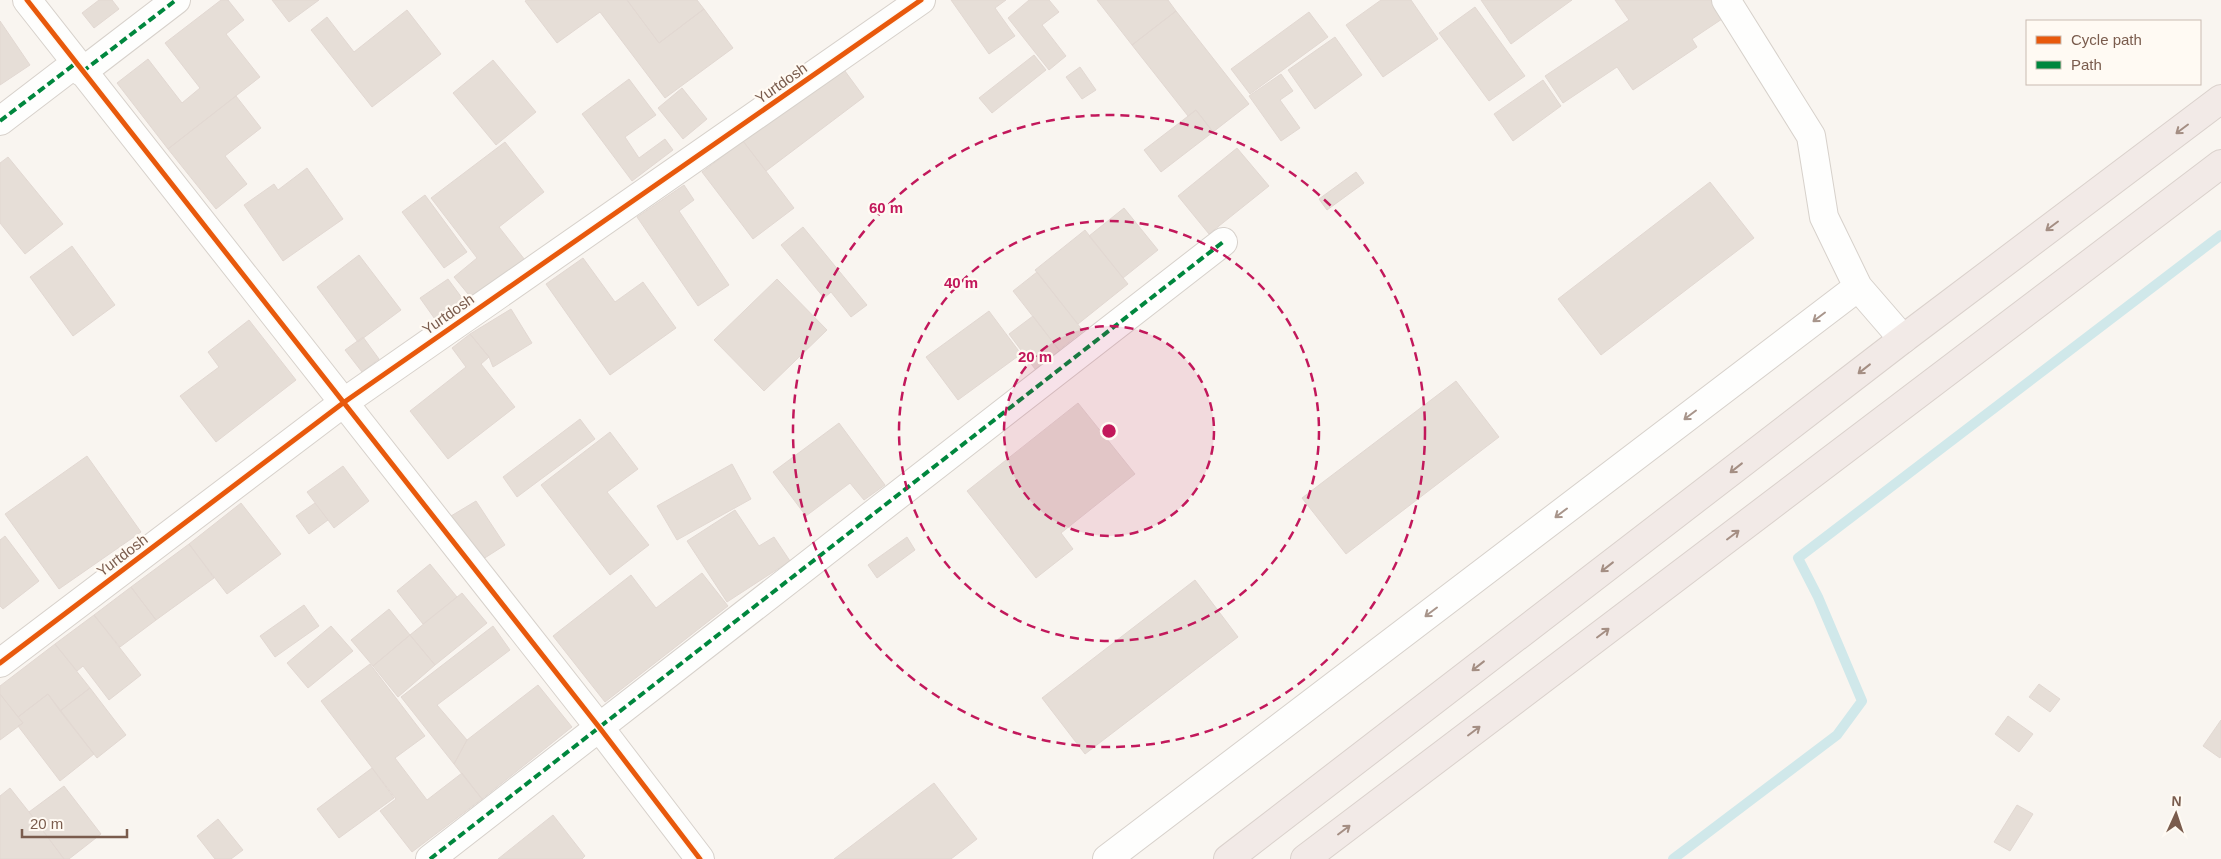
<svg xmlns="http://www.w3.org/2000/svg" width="2221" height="859" viewBox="0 0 2221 859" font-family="Helvetica,sans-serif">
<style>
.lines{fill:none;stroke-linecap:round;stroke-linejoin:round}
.stream{stroke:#d0e8ea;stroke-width:10}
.building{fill:#e6ded7;stroke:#e2d8d2}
.minor-casing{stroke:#d7d1cb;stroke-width:30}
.highway-casing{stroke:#dad1cc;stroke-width:30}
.minor{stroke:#fefefd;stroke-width:28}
.highway{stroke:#f2eae7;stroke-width:28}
.quiet{stroke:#00873e;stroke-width:4;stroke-dasharray:8 4;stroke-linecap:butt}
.cycleway-casing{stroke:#fffaf3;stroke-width:8}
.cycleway{stroke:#e8590c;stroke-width:5}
.oneway{stroke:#a48e83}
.oneway2{stroke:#a8958b}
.ring{fill:none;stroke:#c2185b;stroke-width:2.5;stroke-dasharray:9 6}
.labels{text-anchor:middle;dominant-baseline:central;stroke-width:4.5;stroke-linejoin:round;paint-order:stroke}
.street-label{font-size:15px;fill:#7a5c4d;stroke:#fffaf3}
.centre{fill:#c2185b;stroke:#fffaf3;stroke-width:2.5}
.ring-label{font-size:15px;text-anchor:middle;font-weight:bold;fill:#c2185b;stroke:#fffaf3;stroke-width:4.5;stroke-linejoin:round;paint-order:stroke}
</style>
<rect width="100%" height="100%" fill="#f9f5f0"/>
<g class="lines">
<!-- stream -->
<path class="stream" d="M1673,859L1837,735L1862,701L1818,597L1798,558L2221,235"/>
</g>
<!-- building -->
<path class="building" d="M99,0H112L119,9L94,28L82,13Z
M221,0H228L244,20L226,34L260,77L168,149L117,83L148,59L182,103L200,88L165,43Z
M272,0H319L289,22Z
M527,0H627L659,43L704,9L733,48L665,98L600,12L557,43L525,1Z
M627,0H697L704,9L659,43Z
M951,0H1006L995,8L1015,36L989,54Z
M1029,0H1049L1059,12L1042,25L1066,56L1049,70L1008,18Z
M1097,0H1168L1176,11L1132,45Z
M1381,0H1411L1438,39L1383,77L1346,25Z
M1481,0H1572L1511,44Z
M1615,0H1722L1731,13L1692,39L1697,47L1633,90L1617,67L1563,103L1545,76L1629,20Z
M1475,7L1525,76L1489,101L1439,33Z
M407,10L441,54L372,107L311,30L327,17L354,52Z
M1176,11L1249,104L1213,132L1196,110L1188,116L1132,45Z
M1309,12L1328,37L1250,94L1231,69Z
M0,21L30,65L0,85Z
M1335,37L1362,75L1315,109L1288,70Z
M1034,55L1046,70L992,113L979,98Z
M493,60L536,112L496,145L453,93Z
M842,67L864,97L766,171L743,141Z
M1080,67L1096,90L1082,99L1066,77Z
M1281,74L1293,91L1280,100L1300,128L1281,141L1249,96Z
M629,79L656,115L625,137L639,158L665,139L673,150L632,181L582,114Z
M1543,80L1561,106L1513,141L1494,114Z
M682,88L707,119L683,139L658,108Z
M236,96L261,128L225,156L247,184L216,209L168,149Z
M1196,110L1213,132L1161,172L1144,150Z
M743,141L794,208L753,239L702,172Z
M505,142L544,192L499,227L525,260L473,300L454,277L477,258L431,198Z
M1237,148L1269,186L1209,234L1178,196Z
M8,157L63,224L25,254L0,223V163Z
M307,168L343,219L283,261L244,205L274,184L278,190Z
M1356,172L1364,183L1327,210L1319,199Z
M1710,182L1754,238L1601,355L1558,299Z
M684,185L694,200L679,211L729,285L698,306L637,217Z
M425,195L467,252L444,268L402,212Z
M1124,208L1158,250L1123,278L1089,236Z
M803,227L867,305L851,317L831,292L824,298L781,245Z
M1085,230L1128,284L1078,324L1035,270Z
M72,246L115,305L73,336L30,277Z
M359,255L401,310L358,342L317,287Z
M583,258L615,302L643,282L676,328L610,375L546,284Z
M1037,272L1083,331L1059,350L1013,291Z
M448,279L465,302L437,322L420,298Z
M777,279L827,330L764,391L714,340Z
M511,309L532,343L493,367L489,357L470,334Z
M989,311L1021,354L958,400L926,357Z
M1033,316L1062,354L1038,373L1009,334Z
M249,320L296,380L216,442L180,396L219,367L208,352Z
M470,334L489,357L481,364L515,407L448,459L410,411L466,367L452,348Z
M363,337L379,359L362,372L345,350Z
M1456,381L1499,437L1346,554L1302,498Z
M1078,403L1135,474L1061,533L1073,549L1036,578L967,491Z
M580,419L595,439L517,497L503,477Z
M839,423L885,485L864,500L850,483L806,516L773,472Z
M610,432L638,469L607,492L649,545L610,575L541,485Z
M87,456L141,532L59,589L5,514Z
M732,464L751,499L677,540L657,506Z
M343,466L369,501L334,528L307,492Z
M476,501L505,545L480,561L451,516Z
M241,503L281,554L227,594L189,544Z
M315,503L328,520L309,534L296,516Z
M735,510L759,546L774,537L790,561L727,602L687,541Z
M5,536L39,581L3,609L0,606V540Z
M907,537L915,550L877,578L868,565Z
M189,544L214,578L156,620L131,587Z
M430,564L457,597L423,624L397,591Z
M702,573L728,606L605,702L553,636L631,575L656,608Z
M1195,580L1238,637L1085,754L1042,698Z
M131,587L156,620L120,647L94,615Z
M462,593L487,623L435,665L410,635Z
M304,605L319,626L275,657L260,636Z
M389,609L410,635L373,666L351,640Z
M94,615L141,675L109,700L83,666L77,671L55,644Z
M331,626L353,651L308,688L287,663Z
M493,626L510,650L437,705L467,740L454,764L401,697Z
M410,635L435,665L398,697L373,666Z
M55,644L90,688L60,711L48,694L18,717L0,694V686Z
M370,664L425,736L395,758L427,800L462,773L482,799L412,852L380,811L396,799L321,701Z
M2039,684L2060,699L2050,712L2029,697Z
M538,685L572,727L482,799L454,764L467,740Z
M90,688L126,735L97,758L60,711Z
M0,694L23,723L0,740Z
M48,694L94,754L60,781L18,726L23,723L18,717Z
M2008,716L2033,734L2019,752L1995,734Z
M2221,720V756L2220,758L2203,746Z
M372,768L394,798L339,838L317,809Z
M934,783L977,839L951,859H834Z
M64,786L101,834L69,859H64L29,812Z
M10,788L29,812L64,859H0V796Z
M2017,805L2033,814L2010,851L1994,842Z
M553,815L585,856L582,859H498Z
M218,819L243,850L231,859H215L197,836Z"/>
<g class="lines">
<!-- minor casing -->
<g class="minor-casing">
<path id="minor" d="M27,0L599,727L700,859
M1726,0L1811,136L1824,217L1858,287L1903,339
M82,72L176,0
M0,121L76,63
M0,663L343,403L921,0
M430,859L1223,242
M1107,859L1858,287"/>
</g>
<!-- highway casing -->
<g class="highway-casing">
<path id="highway" d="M1228,859L1903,339L2221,99
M1305,859L2221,164"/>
</g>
<!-- minor -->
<use href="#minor" class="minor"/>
<!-- highway -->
<use href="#highway" class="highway"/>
<!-- quiet -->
<path class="quiet" d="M82,72L176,0
M0,121L76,63
M430,859L1223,242"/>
<!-- cycleway casing -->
<g class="cycleway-casing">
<path id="cycleway" d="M27,0L599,727L700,859
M0,663L343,403L921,0"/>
</g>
<!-- cycleway -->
<use href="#cycleway" class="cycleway"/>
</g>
<!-- one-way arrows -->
<defs><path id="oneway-shaft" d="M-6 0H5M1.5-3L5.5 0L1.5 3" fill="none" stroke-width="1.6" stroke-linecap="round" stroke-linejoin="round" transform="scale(1.25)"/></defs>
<g class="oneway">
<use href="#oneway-shaft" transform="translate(2182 129) rotate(143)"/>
<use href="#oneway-shaft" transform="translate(2052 226) rotate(143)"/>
<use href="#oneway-shaft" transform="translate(1864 369) rotate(142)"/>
<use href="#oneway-shaft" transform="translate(1736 468) rotate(142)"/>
<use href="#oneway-shaft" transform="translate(1733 535) rotate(-37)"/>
<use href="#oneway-shaft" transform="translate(1607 567) rotate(142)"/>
<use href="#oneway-shaft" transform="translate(1603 633) rotate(-37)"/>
<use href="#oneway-shaft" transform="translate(1478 666) rotate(142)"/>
<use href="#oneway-shaft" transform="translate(1474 731) rotate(-37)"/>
<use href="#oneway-shaft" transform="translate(1344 830) rotate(-37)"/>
</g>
<g class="oneway2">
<use href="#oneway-shaft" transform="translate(1819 317) rotate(143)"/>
<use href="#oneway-shaft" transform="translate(1690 415) rotate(143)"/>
<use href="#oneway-shaft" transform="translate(1561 513) rotate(143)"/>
<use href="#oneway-shaft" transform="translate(1431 612) rotate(143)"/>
</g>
<!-- distance rings -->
<circle cx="1109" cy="431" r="105" fill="#c2185b" fill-opacity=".12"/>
<g class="ring">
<circle cx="1109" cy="431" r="105"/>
<circle cx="1109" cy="431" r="210"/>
<circle cx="1109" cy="431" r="316"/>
</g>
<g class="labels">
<!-- street labels -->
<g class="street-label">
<text transform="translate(781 83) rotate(-35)">Yurtdosh</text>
<text transform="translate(448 314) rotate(-35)">Yurtdosh</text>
<text transform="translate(122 555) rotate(-37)">Yurtdosh</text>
</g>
</g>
<circle cx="1109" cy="431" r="8" class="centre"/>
<g class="ring-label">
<text x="886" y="213">60 m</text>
<text x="961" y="288">40 m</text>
<text x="1035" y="362">20 m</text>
</g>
<!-- legend -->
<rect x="2026" y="20" width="175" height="65" fill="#fffaf3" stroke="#cabbb1"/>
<rect x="2036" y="36" width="25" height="8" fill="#e8590c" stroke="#cabbb1"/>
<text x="2071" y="45" font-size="15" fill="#7a5c4d">Cycle path</text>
<rect x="2036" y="61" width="25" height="8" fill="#00873e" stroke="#cabbb1"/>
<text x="2071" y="70" font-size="15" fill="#7a5c4d">Path</text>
<!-- north arrow -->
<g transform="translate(2176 814) rotate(3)" stroke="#fffaf3" stroke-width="4" paint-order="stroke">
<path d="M0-4L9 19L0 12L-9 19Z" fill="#7a5c4d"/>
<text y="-8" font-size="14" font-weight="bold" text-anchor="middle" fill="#7a5c4d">N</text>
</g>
<!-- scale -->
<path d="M22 829v8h105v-8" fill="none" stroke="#7a5c4d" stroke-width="2.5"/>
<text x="30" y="829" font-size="15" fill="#7a5c4d" stroke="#fffaf3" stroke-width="4" paint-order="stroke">20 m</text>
</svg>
